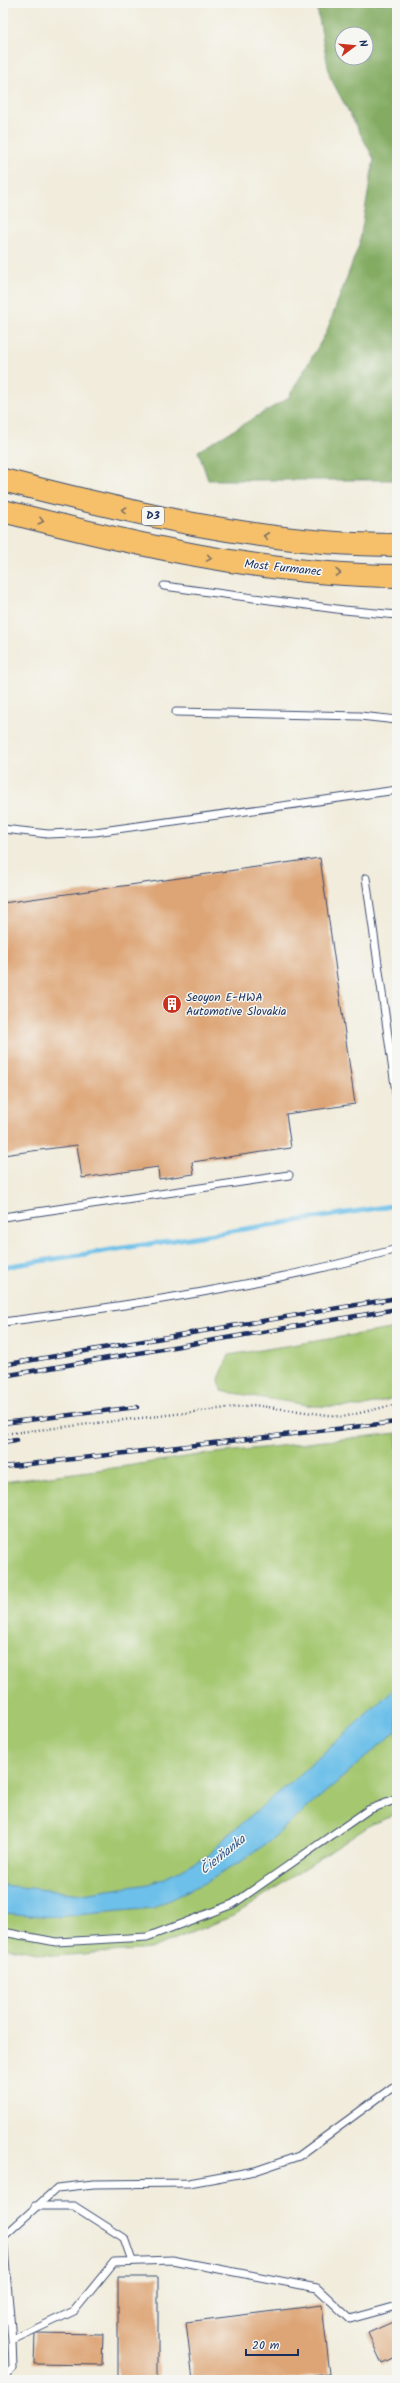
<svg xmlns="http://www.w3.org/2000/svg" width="400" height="2383" viewBox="0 0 400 2383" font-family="Kalam,sans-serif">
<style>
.green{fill:#a4c770;stroke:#607b67}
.forest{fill:#83ac62;stroke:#4f6e60;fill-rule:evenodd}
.water{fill:#6dc0e9;stroke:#4478a4}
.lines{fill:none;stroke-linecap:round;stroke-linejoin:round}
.stream{stroke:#6dc0e9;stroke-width:5}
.building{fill:#dda474}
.lane-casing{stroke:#3b4b71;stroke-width:9}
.highway-casing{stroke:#3b4b71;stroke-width:24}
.path{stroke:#3b4b71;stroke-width:2.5;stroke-dasharray:1 3;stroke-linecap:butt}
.lane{stroke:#fff;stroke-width:7}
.highway{stroke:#f6c06b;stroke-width:22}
.rail-casing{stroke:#1b2f5e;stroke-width:4.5}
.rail{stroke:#f6f6f2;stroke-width:3;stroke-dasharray:9;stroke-linecap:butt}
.oneway{stroke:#7e7064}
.labels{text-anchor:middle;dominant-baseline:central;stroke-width:3;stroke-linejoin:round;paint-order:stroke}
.shield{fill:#f6f6f2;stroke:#5d6b8a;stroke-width:1}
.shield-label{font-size:11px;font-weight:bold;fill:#1b2f5e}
.street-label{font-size:12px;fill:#1b2f5e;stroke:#f6f6f2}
.poi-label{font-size:12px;fill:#1b2f5e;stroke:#f6f6f2;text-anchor:start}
.water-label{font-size:13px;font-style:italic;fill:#345a88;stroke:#f6f6f2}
</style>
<rect width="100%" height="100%" fill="#f6f6f2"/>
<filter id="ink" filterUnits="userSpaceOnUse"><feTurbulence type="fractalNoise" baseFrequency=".025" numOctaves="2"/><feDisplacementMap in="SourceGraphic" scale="8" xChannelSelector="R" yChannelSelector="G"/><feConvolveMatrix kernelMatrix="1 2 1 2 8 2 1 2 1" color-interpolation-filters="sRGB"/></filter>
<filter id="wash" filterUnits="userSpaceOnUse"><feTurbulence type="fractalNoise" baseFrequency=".012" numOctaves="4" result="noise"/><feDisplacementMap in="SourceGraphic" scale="16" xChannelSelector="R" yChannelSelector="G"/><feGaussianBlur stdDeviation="0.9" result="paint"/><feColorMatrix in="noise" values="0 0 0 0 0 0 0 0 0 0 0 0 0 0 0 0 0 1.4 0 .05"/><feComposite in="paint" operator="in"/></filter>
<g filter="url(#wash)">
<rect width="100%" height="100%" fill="#f1ecdb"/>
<!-- green -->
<path class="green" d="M397,1328V1397L362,1407L313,1406L221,1391L219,1379L229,1355Z
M397,1433V1814L372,1824L233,1916L150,1949L55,1956L3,1947V1482L120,1467L198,1455Z"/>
<!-- forest -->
<path class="forest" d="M316,3H397V480H208L198,451L288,398L326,333L359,245L374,159L330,77ZM342,34H366V58H342Z"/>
<!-- water -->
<path class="water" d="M397,1686V1730L267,1843L242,1861L210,1880L153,1908L55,1917L3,1913V1885L82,1894L149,1884L163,1879L209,1855L225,1837L294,1780Z"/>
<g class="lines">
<!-- stream -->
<path class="stream" d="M3,1267L391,1206"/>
</g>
<g id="blocks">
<!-- building -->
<path class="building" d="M320,858L355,1104L286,1114L291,1148L192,1162L194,1174L159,1179L158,1167L82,1178L77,1145L3,1155V903Z
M118,2277H158V2380H118Z
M322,2305L330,2374L280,2380H193L186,2322Z
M397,2320V2357L382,2364L368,2333Z
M35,2333L103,2334L102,2365L34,2364Z
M33,2377L85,2378V2380H33Z"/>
</g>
</g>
<g filter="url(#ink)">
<use href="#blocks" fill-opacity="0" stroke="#3b4b71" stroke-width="1"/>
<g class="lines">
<!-- lane casing -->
<g class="lane-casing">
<path id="lane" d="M164,586L344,610L397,615
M176,712L360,716L397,720
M3,829L48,834L95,832L397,790
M366,878L397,1100
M3,1217L289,1175
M3,1322C135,1305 268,1284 397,1249
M3,1932L56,1942L147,1937L233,1904L368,1810L397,1799
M35,2206H74L124,2238L132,2261
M3,2237L57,2188L94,2184L189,2183L255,2171L299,2156L393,2087
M3,2237L12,2340
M3,2378L13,2368L12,2340L74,2311L114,2262L172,2260L317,2288L350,2319L397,2306"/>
</g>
<!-- highway casing -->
<g class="highway-casing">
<path id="highway" d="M3,480C132,513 263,545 397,545
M3,511C133,544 263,575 397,576"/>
</g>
<!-- path -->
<path class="path" d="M3,1434L253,1405L343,1417L397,1404"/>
<!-- lane -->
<use href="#lane" class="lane"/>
<!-- highway -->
<use href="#highway" class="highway"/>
<!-- rail casing -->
<g class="rail-casing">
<path id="rail" d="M3,1365L397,1298
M3,1376L397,1309
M3,1423L137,1407
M3,1442L16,1440
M3,1467L397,1422"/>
</g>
<!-- rail -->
<use href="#rail" class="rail"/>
</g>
<!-- one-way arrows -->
<defs><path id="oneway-chevron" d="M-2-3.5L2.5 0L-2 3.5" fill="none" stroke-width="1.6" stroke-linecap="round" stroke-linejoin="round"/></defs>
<g class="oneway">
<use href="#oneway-chevron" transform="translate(124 510) rotate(-167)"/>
<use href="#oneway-chevron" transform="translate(41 521) rotate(14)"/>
<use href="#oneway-chevron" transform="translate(266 536) rotate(-173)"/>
<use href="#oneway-chevron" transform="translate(209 558) rotate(9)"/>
<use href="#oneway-chevron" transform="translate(338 573) rotate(3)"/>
</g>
</g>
<!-- icons -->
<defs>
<g id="building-disc" transform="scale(1)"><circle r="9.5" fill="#c8321e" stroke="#f6f6f2"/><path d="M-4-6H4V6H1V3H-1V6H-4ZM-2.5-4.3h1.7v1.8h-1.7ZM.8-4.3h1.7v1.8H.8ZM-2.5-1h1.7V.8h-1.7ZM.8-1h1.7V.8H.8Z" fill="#fff"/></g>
</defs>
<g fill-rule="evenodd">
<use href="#building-disc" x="172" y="1004"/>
</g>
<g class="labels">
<!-- shield labels -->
<rect class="shield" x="142" y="507" width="22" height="18" rx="3"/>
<g class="shield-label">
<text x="153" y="516">D3</text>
</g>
<!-- street labels -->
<g class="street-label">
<text transform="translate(283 568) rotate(6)">Most Furmanec</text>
</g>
<!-- poi labels -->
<g class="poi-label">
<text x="186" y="997">Seoyon E-HWA<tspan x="186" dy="14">Automotive Slovakia</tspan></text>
</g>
<!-- water labels -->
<g class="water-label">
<text transform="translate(223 1855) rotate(-39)">Čierňanka</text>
</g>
</g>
<!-- margin -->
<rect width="400" height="2383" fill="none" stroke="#f6f6f2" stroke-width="16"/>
<!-- north arrow -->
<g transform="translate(354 46) rotate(74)"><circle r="19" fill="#f6f6f2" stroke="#9ea6b7"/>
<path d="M0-3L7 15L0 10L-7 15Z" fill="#c8321e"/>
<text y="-6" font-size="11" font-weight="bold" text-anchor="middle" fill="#1b2f5e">N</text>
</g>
<!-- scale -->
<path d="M246 2349v6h52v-6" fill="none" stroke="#1b2f5e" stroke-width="2"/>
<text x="252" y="2349" font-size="12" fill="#1b2f5e" stroke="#f6f6f2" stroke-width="3" paint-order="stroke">20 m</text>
</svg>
